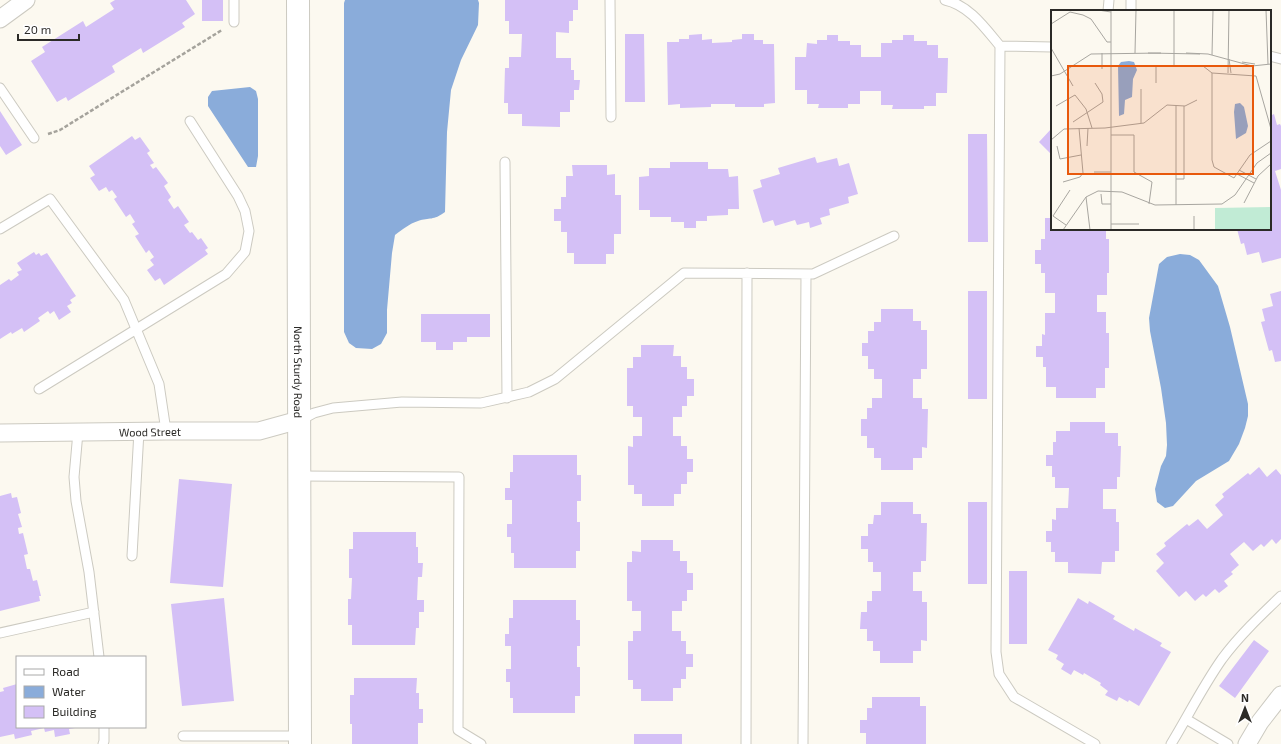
<svg xmlns="http://www.w3.org/2000/svg" width="1281" height="744" viewBox="0 0 1281 744" font-family="'Exo 2',sans-serif">
<style>
.water{fill:#8aacda}
.building{fill:#d4c0f6}
.lines{fill:none;stroke-linecap:round;stroke-linejoin:round}
.service-casing{stroke:#cccac1;stroke-width:11}
.minor-casing{stroke:#cccac1;stroke-width:19}
.tertiary-casing{stroke:#cccac1;stroke-width:24}
.path{stroke:#a5a39c;stroke-width:2.5;stroke-dasharray:4 2;stroke-linecap:butt}
.service{stroke:#fff;stroke-width:9}
.minor{stroke:#fff;stroke-width:17}
.tertiary{stroke:#fff;stroke-width:22}
.labels{text-anchor:middle;dominant-baseline:central;stroke-width:3.5;stroke-linejoin:round;paint-order:stroke}
.street-label{font-size:11px;fill:#2b2a27;stroke:#fff}
.inset-road{fill:none;stroke:#a8a6a0;stroke-width:1}
.view{fill:#e8590c;fill-opacity:0.15;stroke:#e8590c;stroke-width:2}
.inset-edge{fill:none;stroke:#2b2a27;stroke-width:2}
</style>
<rect width="100%" height="100%" fill="#fcf9f0"/>
<!-- water -->
<path class="water" d="M345,0H478L479,3L478,25L461,60L451,90L447,132L445,212C433,221 430,217 418,221C409,224 403,229 395,235L392,253L387,310V333L381,344L372,349L356,348L349,343L344,332V3Z
M250,87L256,91L258,99V156L256,167H248L208,106V97L212,91Z
M1180,254L1190,255L1199,260L1218,286L1230,327L1248,404V416L1245,428L1239,444L1229,461L1196,481L1173,506L1165,508L1157,502L1155,489L1161,466L1166,456L1167,445L1166,423L1161,388L1150,331L1149,318L1159,264L1167,257Z"/>
<!-- building -->
<path class="building" d="M115,0H186L195,14L182,23L185,27L143,53L141,48L112,66L115,72L68,101L66,97L57,102L31,61L45,52L42,47L83,21L86,27L114,9L110,3Z
M202,0H223V21H202Z
M505,0H578V10H573V21H569V33L556,32V58H571V70H574V80H580L579,90H574V100H570V112H560V127L522,126V114H508V103H504L505,68H509V57H521L522,34H509V21H505Z
M625,34H644L645,102H625Z
M702,34V40L712,39V43L732,42V40L742,39V34H754V40H763V44H774L775,103L764,104V107H735V104H711V107L680,108V104L668,105L667,42H679V39H689V35Z
M827,35H838V41H850V45H861V57H881V43H892V40H903V35H914V41H927V45H938V58H948L947,93H936V106H924V109H892L893,105H881V91H860V104H848V108H818L819,104H807V90H795V57H806L807,43L817,44V40H827Z
M0,111L22,145L6,155L0,146Z
M1274,114L1277,125L1280,124L1281,126V169L1275,171L1281,190V258L1262,263L1259,252L1247,255L1244,243L1241,244L1237,229H1270V116Z
M1052,128V155L1039,142Z
M968,134H987L988,242H968Z
M132,136L135,140L140,137L150,151L147,153L154,163L150,165L153,169L156,167L168,183L164,186L171,197L168,200L174,209L178,206L189,222L184,225L190,233L192,232L198,240L201,238L208,248L205,250L208,254L164,285L160,278L155,281L147,270L154,265L150,260L154,257L149,250L146,253L135,236L139,234L132,224L135,222L130,214L126,217L114,199L117,197L112,190L109,192L106,187L99,191L90,178L95,175L89,166Z
M815,157L817,163L837,158L839,166L849,163L858,194L848,197L849,203L829,209L830,215L820,218L822,224L810,228L809,222L797,225L795,220L775,226L773,220L763,223L753,190L762,187L760,180L780,174L778,168Z
M670,162H708V169H728L729,177L738,176L739,209H728V215L707,216V221H696V228H684V222H671V217H650V210H639V177L649,176V168H670Z
M572,165H607V175L615,174V195H621V234H614V254H606V264H574V253H567V232H561V221H554V209H561V197H566V176H573Z
M1045,218H1052V229H1106V239H1109V273H1107V295H1097V312H1106V333H1109V368H1105V388H1096V398H1056V387H1046V367H1043V357H1036V346H1042V334L1045,335V313H1055V293H1045V273H1041V264H1035V250H1041V239H1045Z
M34,252L36,255L39,253L41,256L47,253L76,296L70,300L72,303L67,306L71,312L59,320L54,311L50,314L48,311L38,318L40,321L24,332L22,328L12,334L11,332L0,339V285L9,279L11,281L19,275L17,272L22,270L17,263Z
M968,291H987V399H968Z
M1281,291V361L1275,362L1272,350L1269,351L1261,322L1265,321L1262,309L1273,306L1270,294Z
M881,309H913V321H921V330H927V369H921V379H913V398H922V409H928L927,448L922,447V458H913V470H881V458H874V448H867V436H861V419H867V408H872V398H882V379H874V369H868V356H862V343H868V331H874V322H881Z
M421,314H490V337H467V342H453V350H436V342H421Z
M641,345H674L673,356H681V367H687V379H694V396H687V406H682V417H673V436H681V446H687V459H693V472H687V484H681V494H674V506H642V494H634V485H628V446L633,447V436H642V417H633V406H627V368H633V357H641Z
M1070,422H1105V433H1118V446H1121L1120,477H1117V489H1103V509H1116V522H1119V551H1115V562H1102L1101,574L1068,573V562H1055V552H1051V542H1046V531H1052V519L1056,520V508H1068L1069,488H1055V477H1052V466H1046V455H1053V442H1056V431H1070Z
M513,455H577V475H581V501H577V522H580V551H576V568H514V553H511V537H507V524H512V500H505V488H510V472H513Z
M1259,467L1267,477L1276,469L1281,475V539L1276,544L1272,539L1264,547L1261,544L1253,551L1244,542L1230,554L1239,565L1231,572L1233,574L1224,581L1228,586L1219,593L1215,589L1206,597L1203,594L1195,601L1186,591L1179,597L1156,571L1164,563L1156,554L1166,546L1164,543L1187,524L1189,526L1198,519L1207,529L1223,515L1215,505L1224,497L1222,494L1248,473L1250,475Z
M179,479L232,484L223,587L170,583Z
M11,493L12,498L17,497L21,513L18,514L22,527L18,528L19,534L23,533L28,554L24,555L27,569H30L33,581L37,580L41,596H39L40,601L0,611V496Z
M881,502H913V514H921V523H927L926,561H921V572H913V591H922V602H927V641L921,640V651H913V663H880V651H873V641H867V629H860L861,612H867V601H872V591H881V572H873V562H868V549H861V536H868V524H873L874,515H881Z
M968,502H987V584H968Z
M353,532H416V547H418V563H423L422,577H418L417,600H424V612H419V628H416L415,645H352V625H348V599H351L352,578H349V549H353Z
M641,540H673V551H680V561H687V573H693V590H687V601H682V611H672V631H681V641H686V654H693V667H686V679H681V688H673V701H641V689H633V680H628V641H633V631H641V611H632V601H627V562H632V551L641,552Z
M1009,571H1027V644H1009Z
M224,598L234,701L182,706L171,604Z
M1078,598L1088,604L1089,601L1115,616L1113,619L1134,631L1135,628L1162,643L1160,646L1171,652L1139,706L1129,700L1128,702L1119,697L1117,701L1105,695L1108,691L1100,685L1101,683L1084,673L1083,675L1074,670L1071,675L1061,669L1064,664L1056,659L1058,655L1048,650Z
M513,600H576V620H580V646H577V667H580V696H575V713H513V698H510V682H506V669H511V646H505V634H509V618H513Z
M1254,640L1269,651L1235,698L1219,686Z
M354,678H417L416,693H419V709H423V723H418V744H352V724H350V695H354Z
M17,684V727L75,728L69,729L70,734L55,737L54,730L45,732L44,728L31,731L32,735L15,739L14,734L0,737V692L4,691L3,688Z
M872,697H920V706H926V744H866V733H860V720H867V708H872Z
M634,734H682V744H634Z"/>
<g class="lines">
<!-- service casing -->
<g class="service-casing">
<path id="service" d="M610,0L611,117
M945,0C969,5 985,28 1000,46
M1108,11L1109,0
M1131,11V0
M234,22V0
M1052,47L1000,46L996,652L999,674L1014,697L1095,744
M1270,56L1281,59
M0,88L34,138
M505,162L507,398
M0,229L50,199L124,300L159,384L166,431
M39,389L226,274L245,252L249,231L245,211L238,196L190,121
M301,420L314,413L333,408L402,402L481,403L529,392L555,379L684,273L813,274L894,236
M78,432L74,477L76,501L89,572L99,657
M300,476L459,477L458,730L481,744
M132,556L139,431
M0,633L94,612
M1186,719L1228,744
M183,736H300
M103,744L104,741V727
M746,744L747,273
M803,744L806,274
M1171,744C1188,716 1203,686 1222,659C1239,636 1260,616 1281,596"/>
</g>
<!-- minor casing -->
<g class="minor-casing">
<g id="minor">
<path d="M0,19L26,0"/>
<path id="s1" d="M0,433L166,431H259L299,420"/>
<path d="M1247,744L1260,722L1281,695"/>
</g>
</g>
<!-- tertiary casing -->
<g class="tertiary-casing">
<g id="tertiary">
<path id="s2" d="M298,0L300,744"/>
</g>
</g>
<!-- path -->
<path class="path" d="M48,134L60,130L222,30"/>
<!-- service -->
<use href="#service" class="service"/>
<!-- minor -->
<use href="#minor" class="minor"/>
<!-- tertiary -->
<use href="#tertiary" class="tertiary"/>
</g>
<g class="labels">
<!-- street labels -->
<g class="street-label">
<text stroke="none"><textPath href="#s2" startOffset="372">North Sturdy Road</textPath></text>
<text stroke="none"><textPath href="#s1" startOffset="150">Wood Street</textPath></text>
</g>
</g>
<!-- overview -->
<g transform="translate(1051 10)">
<rect width="220" height="220" fill="#fcf9f0"/>
<path d="M220,197V220H164V198Z" fill="#c1ebd5"/>
<path d="M78,51L83,52L86,60L82,69L81,87L74,90L73,104L68,106L67,56L70,52ZM189,93L193,97L197,116L195,123L185,129L183,102L184,94Z" fill="#8aacda"/>
<path class="inset-road" d="M47,0L60,2M60,0V220M215,0L217,54M0,14L19,2L32,5L40,9L56,32H60M0,38L22,76M84,43L85,0M97,43L149,44M135,43L157,44L201,56L220,54M161,45L162,0M178,49L180,63M191,52L204,54M123,56V0M51,59V43M177,63L178,0M0,66L9,64L40,44L110,43M105,73V56H152L161,63M90,79V113M5,96L24,85L35,99L41,118M22,112L52,92L51,84L44,73M220,119L205,66L161,63V150L163,157L183,168L199,145L220,131M60,125H83V162L101,172L98,194M0,130L13,119L54,118L93,113L116,95L134,96L146,90M6,136L9,149L30,145M36,136L37,118M188,160L205,169M43,162H60M186,164L203,173M125,169H133V96M12,172L29,167L32,163L28,118M50,184L51,194H60M35,187L39,220M193,193L207,166L220,154M125,195V95M143,206V220M60,214H88M15,215L2,206L19,180M12,220L35,187L47,181L71,182L104,195L171,194L184,185L206,153L220,143"/>
<path class="view" d="M17,56H202V164H17Z"/>
<rect width="220" height="220" class="inset-edge"/>
</g>
<!-- legend -->
<rect x="16" y="656" width="130" height="72" fill="#ffffff" stroke="#aaaaa9"/>
<rect x="24" y="669" width="20" height="6" fill="#ffffff" stroke="#aaaaa9"/>
<text x="52" y="676" font-size="12" fill="#2b2a27">Road</text>
<rect x="24" y="686" width="20" height="12" fill="#8aacda" stroke="#aaaaa9"/>
<text x="52" y="696" font-size="12" fill="#2b2a27">Water</text>
<rect x="24" y="706" width="20" height="12" fill="#d4c0f6" stroke="#aaaaa9"/>
<text x="52" y="716" font-size="12" fill="#2b2a27">Building</text>
<!-- north arrow -->
<g transform="translate(1245 708)" stroke="#ffffff" stroke-width="3" paint-order="stroke">
<path d="M0-3L7 15L0 10L-7 15Z" fill="#2b2a27"/>
<text y="-6" font-size="11" font-weight="bold" text-anchor="middle" fill="#2b2a27">N</text>
</g>
<!-- scale -->
<path d="M18 34v6h61v-6" fill="none" stroke="#2b2a27" stroke-width="2"/>
<text x="24" y="34" font-size="12" fill="#2b2a27" stroke="#ffffff" stroke-width="3" paint-order="stroke">20 m</text>
</svg>
